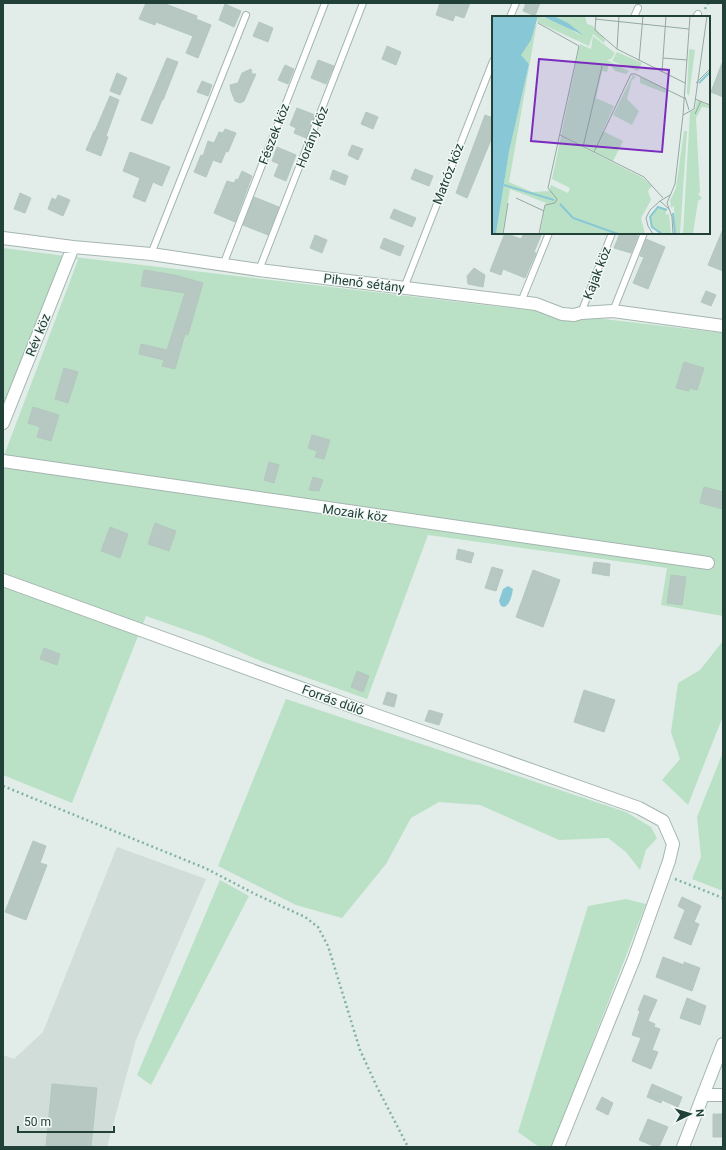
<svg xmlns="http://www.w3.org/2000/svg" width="726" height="1150" viewBox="0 0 726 1150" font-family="Roboto,sans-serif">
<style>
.built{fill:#d0ddd8}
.green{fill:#bae0c5}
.water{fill:#88c7d5}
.building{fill:#b7c8c2;stroke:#b4c7c0}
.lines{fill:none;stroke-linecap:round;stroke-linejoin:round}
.lane-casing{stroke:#a4b6b0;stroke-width:8}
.street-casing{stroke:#a4b6b0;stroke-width:14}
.path{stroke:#81b3a5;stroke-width:2.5;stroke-dasharray:2 3;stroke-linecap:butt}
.lane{stroke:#fff;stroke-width:6}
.street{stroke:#fff;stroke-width:12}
.labels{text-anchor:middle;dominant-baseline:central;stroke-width:3;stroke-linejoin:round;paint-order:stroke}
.street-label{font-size:13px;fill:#214038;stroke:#f3f9f7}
.inset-river{fill:none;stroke:#88c7d5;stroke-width:2}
.inset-road{fill:none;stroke:#95a8a2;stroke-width:1}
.view{fill:#7b2cbf;fill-opacity:0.15;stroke:#7b2cbf;stroke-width:2}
.inset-edge{fill:none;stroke:#214038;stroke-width:2}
</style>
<rect width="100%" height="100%" fill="#e2ede9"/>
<!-- built -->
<path class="built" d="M117,847L206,879L136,1040L107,1147H3V1055L14,1059L43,1032Z"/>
<!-- green -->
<path class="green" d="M3,248L66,256L3,411Z
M74,257L723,333V616L661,605L667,568L428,535L367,699L263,662L206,637L146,616L72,803L3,775V458L78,260Z
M723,641V716L688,805L662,780L680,759L671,732L678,683L700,670Z
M286,699L626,812L651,827L657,838L646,850L640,870L626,852L608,838L559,840L480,805L439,802L411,818L386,864L342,918L296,905L218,866Z
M723,752V891L692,879L701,857L697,817Z
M220,880L249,896L151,1085L137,1075Z
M626,899L646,904L552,1147H539L518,1132L588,906Z"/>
<!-- water -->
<path class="water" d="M508,586L513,589C512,595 510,605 504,607L501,606L499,601L503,589Z"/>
<!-- building -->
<path class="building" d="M146,3H163L197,16L196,19L211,25L198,58L186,53L193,36L156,22L155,25L139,19Z
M440,3H470L464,18L455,15L453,21L436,15Z
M526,3H540L535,16L523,11Z
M225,4L241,11L234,27L219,20Z
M259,22L273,28L268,42L253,36Z
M387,46L401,52L396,65L382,59Z
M167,58L178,62L163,100H162L152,124L141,120Z
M318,60L334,66L326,84L311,78Z
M722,63H723V97L711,92Z
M285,65L294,69L288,84L278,80Z
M251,69L252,74H256L244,101L240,103L235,101L231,91L230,85L238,83L242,73Z
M117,73L127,78L120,95L110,91Z
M202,81L212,85L208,96L197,92Z
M110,96L119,100L106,136L108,137L101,156L86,150L94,131H95Z
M297,108L315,115L306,138L294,133L296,128L290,125Z
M366,112L378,117L373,129L361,124Z
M485,115L493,118V135L467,198L456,193Z
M225,129L236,133L228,152L226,151L221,163L213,160L206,177L194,172L201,155L203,156L208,141L214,143L219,132L223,133Z
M352,145L363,149L358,160L348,155Z
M277,147L296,155L286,181L274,176L279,164L272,161Z
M130,152L170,167L162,186L153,182L145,202L133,197L140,178L123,171Z
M415,169L433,176L429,186L411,179Z
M333,170L348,176L345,185L330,179Z
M242,171L252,176L235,222L214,213L227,181L234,183L236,179L238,180Z
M20,193L31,198L25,213L14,209Z
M58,195L70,200L63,216L48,209L52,198L56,200Z
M254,197L279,207L268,235L243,225Z
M394,209L416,218L412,227L390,218Z
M723,229V271L708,265Z
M505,233L521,239L524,233H542L534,252L536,253L525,278L503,269L501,275L490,271Z
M620,233H631L638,236L631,253L614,248Z
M315,235L327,240L322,253L310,248Z
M384,238L404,246L400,256L380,248Z
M646,239L665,247L648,289L633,283L644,257L640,256Z
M474,268L485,275L483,287L468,284L467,276Z
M144,270L175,275L203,283L188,335L185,334L175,369L162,366L164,360L139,354L141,344L167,350L185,293L141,286Z
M706,291L716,295L711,306L701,302Z
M684,362L704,368L697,390L689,388V391L676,388Z
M64,368L78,372L68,403L55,399Z
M33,407L59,415L51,441L37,437L40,427L28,423Z
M312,435L330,440L324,459L315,457L317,451L308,448Z
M269,462L279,465L274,483L264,480Z
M313,477L323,480L319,491L309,490Z
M704,487L723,492V509L700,503Z
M155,523L176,531L169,551L148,544Z
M110,527L128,534L120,558L101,551Z
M458,549L474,553L471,563L456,559Z
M594,562L610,564L609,576L592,573Z
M492,567L503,570L496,591L485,588Z
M533,570L560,580L543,627L516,617Z
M671,575L686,577L682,605L667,603Z
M44,648L60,654L57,665L40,659Z
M357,671L369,676L363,692L351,687Z
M584,690L615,700L604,732L574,722Z
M387,692L397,695L394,707L383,704Z
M429,710L443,714L439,725L425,721Z
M33,841L46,846L40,863L47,865L26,920L5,912Z
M682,897L701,906L694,922L699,924L691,945L674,938L685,910L678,906Z
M663,957L684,965V962L700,968L692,991L656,977Z
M644,995L657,1000L648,1021L655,1024L654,1027L660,1029L652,1050L658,1052L651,1069L632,1061L641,1038L632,1035L640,1011L638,1010Z
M687,998L706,1006L700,1025L680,1018Z
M52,1084L97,1088L91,1147H46Z
M652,1084L682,1097L678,1107L662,1100L661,1103L647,1097Z
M602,1097L613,1103L608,1115L596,1109Z
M713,1114H723V1137H713Z
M648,1119L668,1127L659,1147H656L639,1140Z"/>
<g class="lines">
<!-- lane casing -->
<g class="lane-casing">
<path id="lane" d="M510,17L516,3
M634,17L638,8
M696,17L698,14
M151,254L246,15
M223,265L325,3
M259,270L363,3
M404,288L493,61
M521,302L549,233
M613,311L644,233
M581,313L612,233"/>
</g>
<!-- street casing -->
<g class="street-casing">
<path id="street" d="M3,238L73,247L151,254L259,270L536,304L562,314L574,315L581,313L613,311L723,326
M3,423L73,247
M3,461L708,563
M3,580L367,712L639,808L663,821L673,844L669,861L634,959L558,1147
M704,1095H723
M683,1147L723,1044"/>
</g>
<!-- path -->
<path class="path" d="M705,9L708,3
M3,786L205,868L255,894L305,917L318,927L328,946L360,1050L377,1087L408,1147
M675,879L723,898"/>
<!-- lane -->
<use href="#lane" class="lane"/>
<!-- street -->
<use href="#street" class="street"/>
</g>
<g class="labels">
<!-- street labels -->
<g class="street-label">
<text transform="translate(274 134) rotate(-69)">Fészek köz</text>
<text transform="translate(312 137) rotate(-68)">Horány köz</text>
<text transform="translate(448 174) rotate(-69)">Matróz köz</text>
<text transform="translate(597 273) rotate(-69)">Kajak köz</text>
<text transform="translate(364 283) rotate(7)">Pihenő sétány</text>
<text transform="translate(38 335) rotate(-68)">Rév köz</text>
<text transform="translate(355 513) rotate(8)">Mozaik köz</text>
<text transform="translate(333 700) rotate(20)">Forrás dűlő</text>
</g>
</g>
<!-- overview -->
<g transform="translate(492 16)">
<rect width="218" height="218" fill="#e2ede9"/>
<path d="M46,0L68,6L89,20L76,7L62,0H93L95,8L101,10L113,24L112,27L101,18L97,30L45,6ZM45,6L17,166L40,176L57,175L59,169L76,177L78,172L60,163L69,120L151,162L160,170L156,175L159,184L149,202L153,218H48L54,187L18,173L12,208L10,218H4L17,136L37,48L29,39ZM101,20L123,37L119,43L115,44L137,55L134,58L123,55L117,48L115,56L110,55L104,82L122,90L111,115L131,125L121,145L69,119L88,28L99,33ZM197,33L203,34L197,80L195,77ZM125,36L150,47L146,55L120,45ZM141,59L144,61L140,64L135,83L147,95L140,109L121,99ZM148,61L175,74L173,77L148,67ZM205,84L218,90V92L210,91L204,102L208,176L206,178L210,182L206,185L201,218H191L198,96L203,94ZM192,115H195L188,218H183L182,190L179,192L178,185L184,172ZM166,191L174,193V199L177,198L179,218L165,216L159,209V198Z" fill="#bae0c5"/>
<path d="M0,0H46L39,24L29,39L37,48L17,136L4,218H0ZM62,0L76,7L91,19L52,1Z" fill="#88c7d5"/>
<path class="inset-river" d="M207,67L218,56M12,169L62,184M68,188L81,202L126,218M181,197L183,218M170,218L160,211L158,201L166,191L175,194"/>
<path class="inset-road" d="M104,0L103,14L125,33L193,67M103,3L197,13M46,7L87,30L56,172L65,183L63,187L53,189L47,218M125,33L127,0M171,42L195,44M147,45L151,0M170,56L174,0M204,67L218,53M193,81L197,94M203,83L218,89M203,98L209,85M191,99L202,93L215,0M68,119L152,161L171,182M91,131L110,50M102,136L139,58H143L192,82M24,182L52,195M177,193L168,185L178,179M11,218L16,187M161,218L156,210L154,202L158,194L168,185M181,218L180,201L175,187L183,168L191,99L198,0"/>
<path class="view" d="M47,43L177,54L170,136L39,125Z"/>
<rect width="218" height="218" class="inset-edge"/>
</g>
<!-- border -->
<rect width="726" height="1150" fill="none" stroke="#214038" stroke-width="8"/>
<!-- north arrow -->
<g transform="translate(690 1114) rotate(85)" stroke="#f3f9f7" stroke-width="3" paint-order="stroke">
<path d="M0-3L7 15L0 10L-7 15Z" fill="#214038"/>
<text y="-6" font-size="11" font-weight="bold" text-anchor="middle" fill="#214038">N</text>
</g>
<!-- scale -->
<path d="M18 1126v6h96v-6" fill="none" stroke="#214038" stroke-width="2"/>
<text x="24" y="1126" font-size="12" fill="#214038" stroke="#f3f9f7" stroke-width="3" paint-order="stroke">50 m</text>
</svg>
